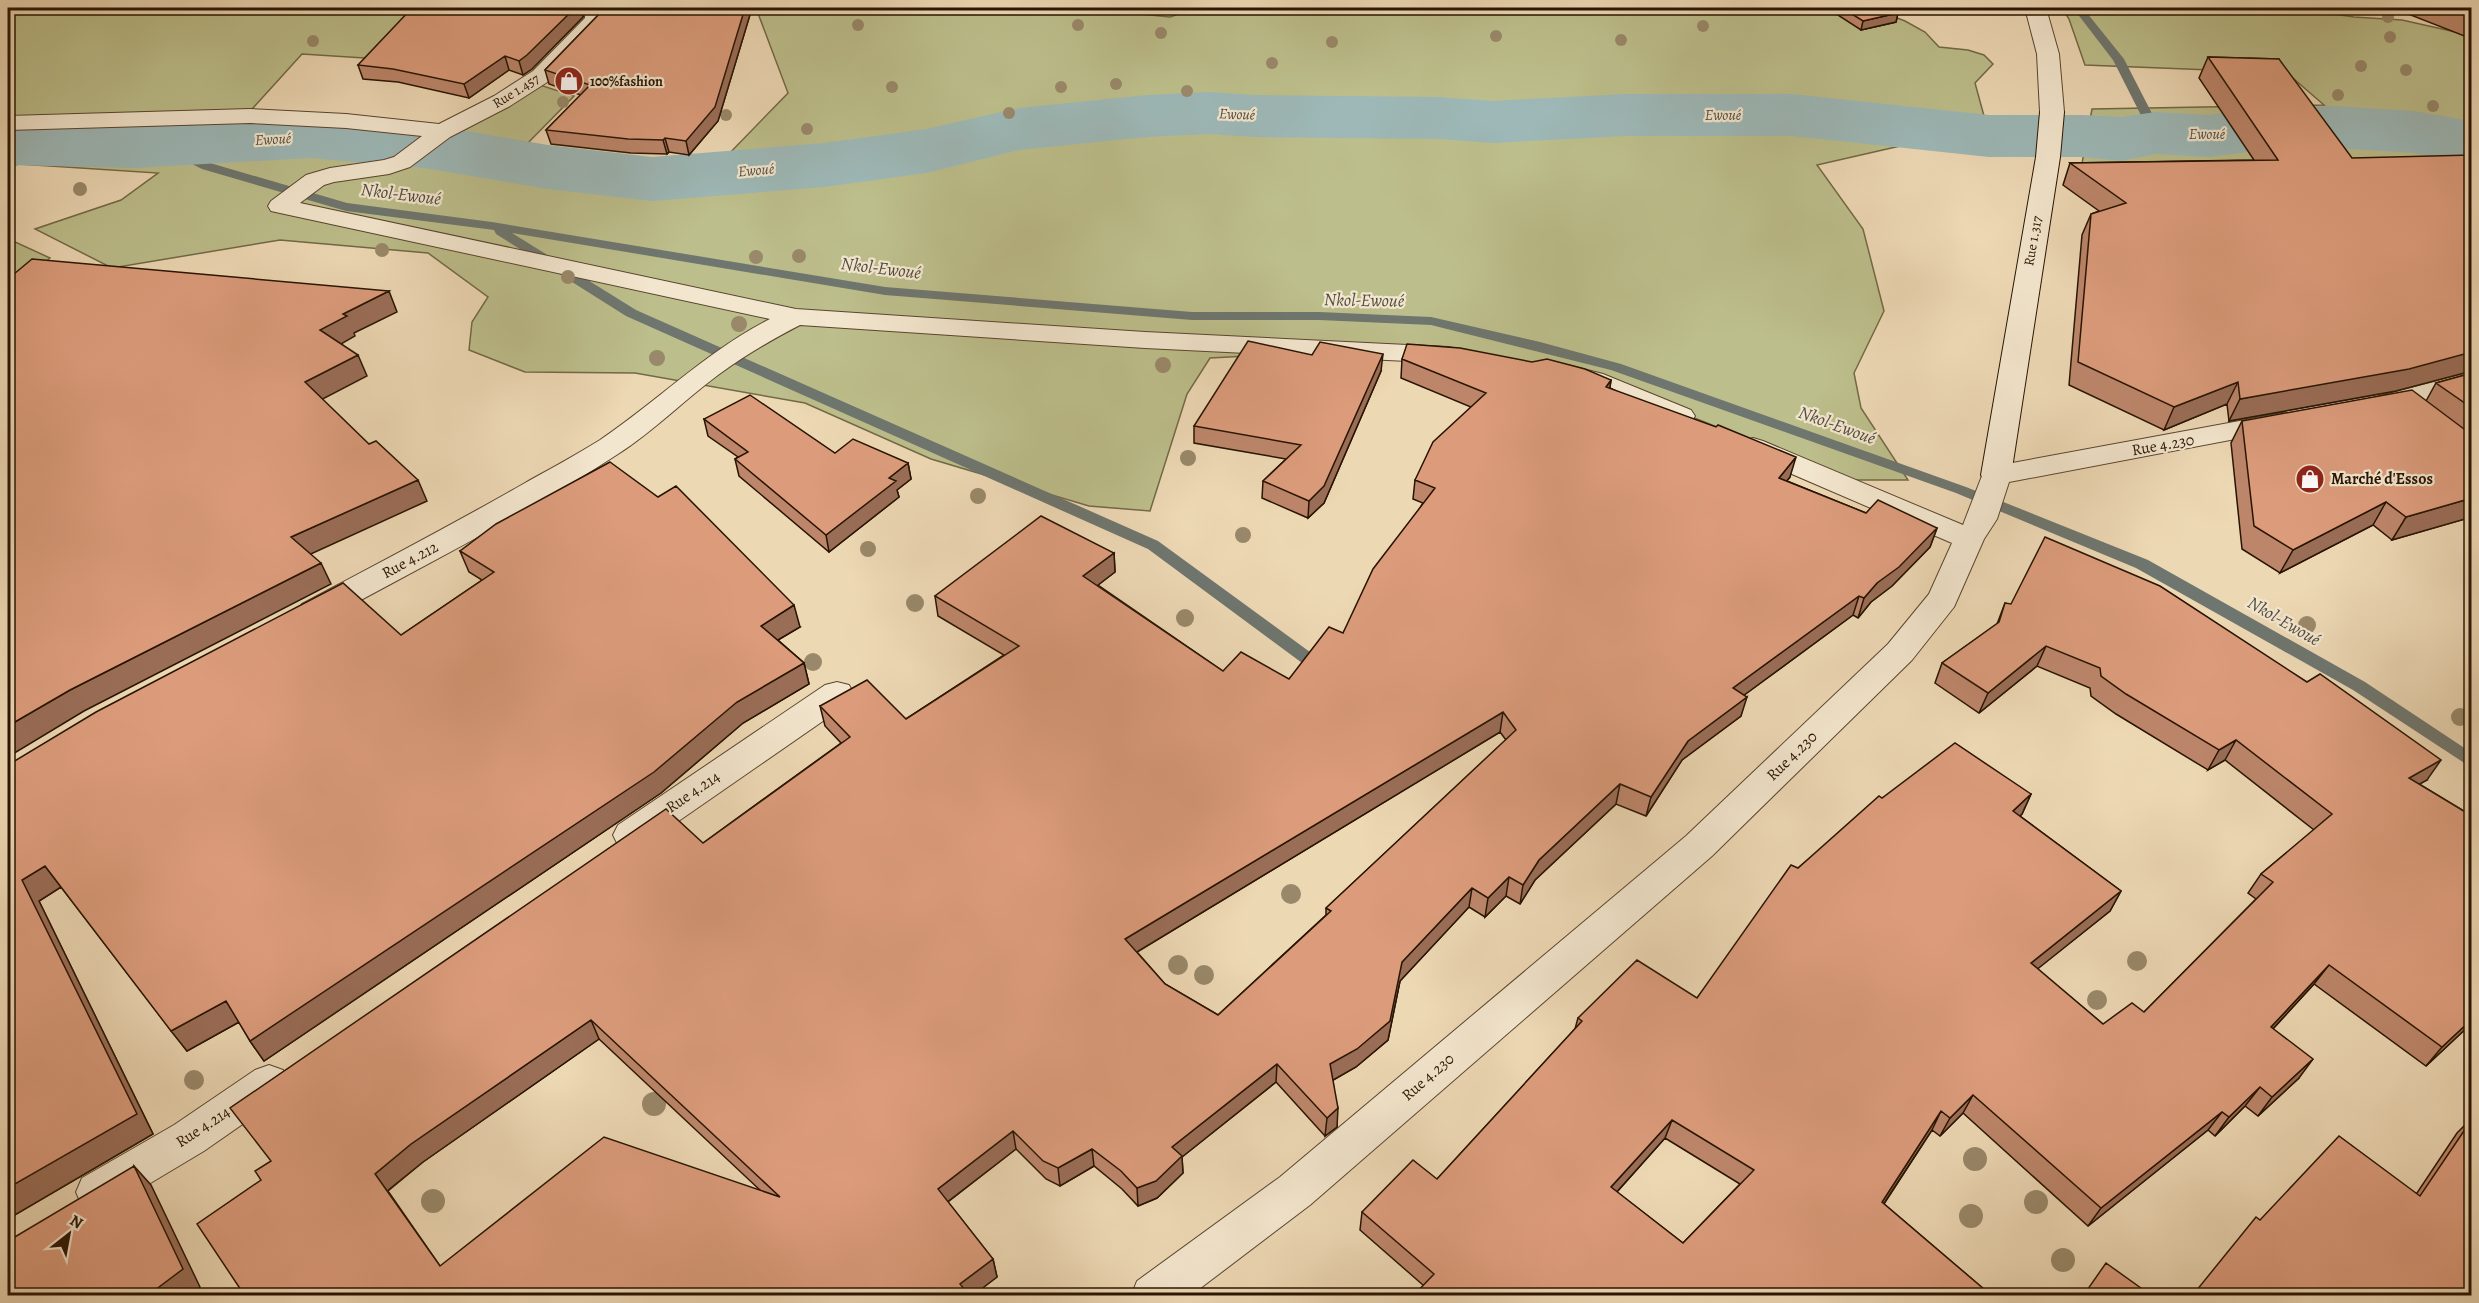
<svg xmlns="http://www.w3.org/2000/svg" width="2479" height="1303" viewBox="0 0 2479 1303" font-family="Alegreya,serif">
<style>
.green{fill:#bcbe8b;stroke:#726946;stroke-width:1.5}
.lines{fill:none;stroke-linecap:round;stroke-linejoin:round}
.stream{fill:#6e766f;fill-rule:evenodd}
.river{fill:#9db8b7;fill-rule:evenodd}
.street-casing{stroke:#59452e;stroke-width:2}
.secondary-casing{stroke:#281402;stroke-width:2}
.street{fill:#f3e6ce;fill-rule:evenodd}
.secondary{fill:#f3e6ce;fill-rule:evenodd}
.tree{fill:#998869}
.wall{fill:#bd866b;stroke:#281402;stroke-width:1.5;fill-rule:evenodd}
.shaded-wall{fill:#9a6d57;stroke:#281402;stroke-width:1.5}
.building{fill:#dc9c7c;stroke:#281402;stroke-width:1.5;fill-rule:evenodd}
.labels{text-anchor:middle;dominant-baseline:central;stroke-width:4.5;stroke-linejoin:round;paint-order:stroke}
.far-poi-label{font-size:14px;font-weight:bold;fill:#281402;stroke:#f3e6ce;text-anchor:start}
.far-street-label{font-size:14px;fill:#281402;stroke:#f3e6ce}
.far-water-label{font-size:15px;font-style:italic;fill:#514d41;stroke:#f3e6ce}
.street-label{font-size:16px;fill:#281402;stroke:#f3e6ce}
.poi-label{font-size:16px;font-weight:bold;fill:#281402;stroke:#f3e6ce;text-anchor:start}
.water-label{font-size:18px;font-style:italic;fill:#514d41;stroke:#f3e6ce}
</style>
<rect width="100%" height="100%" fill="#edd8b4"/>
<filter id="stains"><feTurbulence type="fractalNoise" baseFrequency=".00333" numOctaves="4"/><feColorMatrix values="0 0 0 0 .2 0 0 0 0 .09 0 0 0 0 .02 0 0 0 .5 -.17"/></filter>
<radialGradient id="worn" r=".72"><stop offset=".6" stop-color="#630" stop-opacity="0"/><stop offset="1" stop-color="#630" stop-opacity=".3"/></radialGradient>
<!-- green -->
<path class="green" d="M8,8H55L50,12L89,13L98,8H603L600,16L411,15L380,59L302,54L243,119L447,140L540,85L574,96L524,147C589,155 656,168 722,161L788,93L756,8H1080L1170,17L1197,8H1356L1368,14L1404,8H1871L1905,21L1925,32L1939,47L1968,50L1984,55L1993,64L1975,83L1984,116L1957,133L1817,165L1863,229L1884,311L1854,373L1861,408L1908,480H1850L1574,370L1288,354L1210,358L1187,394L1150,511L1089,506L931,459L805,403L635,373L525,372L469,350L472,322L488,297L428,253L280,240L112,268L35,229L121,200L158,173L19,164L8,167Z
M2062,8H2292L2354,17L2402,20L2460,33L2471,39V176L2078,185L2092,109L2324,105L2287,73L2085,65L2069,19Z
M8,241H13L50,258L16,288L8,292Z"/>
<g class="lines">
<!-- stream -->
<path class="stream" d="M2073,8H2083L2124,59L2162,133L2160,135L2156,137L2150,133L2113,60Z
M183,140L187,141L193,155L210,163L347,203L492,222L885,287L1192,312H1319L1431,317L1540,342L1621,364L1966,487L2148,560L2365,682L2472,753V768L2353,690L2136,568L1956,493L1611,370L1431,325L1319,320H1192L885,295L512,233L636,310L1158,541L1329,666L1331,670L1329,674H1317L1148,549L626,316L496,234L494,230L346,211L202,169L184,160L177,144Z"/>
<!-- river -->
<path class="river" d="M1209,92L1254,95L1440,97L1493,101L1626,94H1792L1989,115H2083L2121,117L2156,112L2209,115L2255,109L2334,106L2413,111L2472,121V164L2413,153L2334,148L2255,151L2209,157L2156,154L2121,161L2083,157H1989L1792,136H1626L1493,143L1440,139L1254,137L1209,134L1147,137L1019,150L926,173L824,187L652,201L548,189L424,168L310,158L135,168L8,165V122L135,124L310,116L424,124L548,145L652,157L824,143L926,129L1019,108L1147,95Z"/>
<!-- street casing -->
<g class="street-casing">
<path id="street" d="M584,8H604L607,19L549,81L510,106L450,137L410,167L389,174L334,182L324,185L300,203L796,309L1145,332L1448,347L1458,349L1462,355L1458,361L1448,363L1145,348L800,325C771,340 745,355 718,375C684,400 654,431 618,454C524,515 423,566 324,620L313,623L302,620L297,612L302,604C377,564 452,525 525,483C550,469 576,455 600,440C658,401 707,351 770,319L280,213L271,211L268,206L271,201L306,175L330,168L384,160L394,157L422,136L346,128L250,123L8,130V116L250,109L346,114L439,124L494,96L533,71L585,18Z
M2025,8H2046L2059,54L2064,112L2060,117L2052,119L2044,117L2040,112L2037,54Z
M1567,365L1603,374L1691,410L1695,416L1691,422L1681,425L1671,422L1583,386L1557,379L1553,373L1557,367Z
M2472,372V389L2375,415L2365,412L2361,406L2365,400Z
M2283,413L2293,416L2297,422L2293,428L2009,482L1997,519L1984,539L1954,607L1912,660L1712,856L1310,1205L1190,1296H1131L1137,1281L1280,1177L1686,836L1888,644L1929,594L1952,543L1743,453L1738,447L1743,441L1753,438L1763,441L1963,525L1985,468Z
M837,682L849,685L854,694L849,703L644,845L631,849L618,845L613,835L618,825L825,685Z
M269,1065L283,1070L289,1083L283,1096L204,1151L112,1206L97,1212L82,1206L76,1192L82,1178L174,1125L255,1070Z"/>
</g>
<!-- secondary casing -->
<g class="secondary-casing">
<path id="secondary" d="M2052,105L2060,107L2064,112L2060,157L2011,475L2007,482L1996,484L1985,482L1981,475L2036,157L2040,112L2044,107Z"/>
</g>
<!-- street -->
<use href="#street" class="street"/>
<!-- secondary -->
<use href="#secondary" class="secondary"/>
</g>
<!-- trees -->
<g class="tree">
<circle cx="2388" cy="17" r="6"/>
<circle cx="858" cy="25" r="6"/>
<circle cx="1078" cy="25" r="6"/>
<circle cx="1703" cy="26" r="6"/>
<circle cx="1161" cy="33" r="6"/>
<circle cx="1496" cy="36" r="6"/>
<circle cx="2390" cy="37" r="6"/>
<circle cx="1621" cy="40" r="6"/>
<circle cx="313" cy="41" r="6"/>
<circle cx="1332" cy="42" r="6"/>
<circle cx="1272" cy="63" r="6"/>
<circle cx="2361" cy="66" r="6"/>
<circle cx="2406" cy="70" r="6"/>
<circle cx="1116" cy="84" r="6"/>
<circle cx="892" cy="87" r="6"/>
<circle cx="1061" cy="87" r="6"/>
<circle cx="1187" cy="91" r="6"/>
<circle cx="2338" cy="95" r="6"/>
<circle cx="563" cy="102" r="6"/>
<circle cx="2433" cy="106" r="6"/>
<circle cx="1009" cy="113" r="6"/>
<circle cx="726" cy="115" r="6"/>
<circle cx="807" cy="129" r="6"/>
<circle cx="80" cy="189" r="7"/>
<circle cx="382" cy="250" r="7"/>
<circle cx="799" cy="256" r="7"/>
<circle cx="756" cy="257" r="7"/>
<circle cx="568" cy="277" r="7"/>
<circle cx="739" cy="324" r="8"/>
<circle cx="657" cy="358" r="8"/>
<circle cx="1163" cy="365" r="8"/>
<circle cx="1188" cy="458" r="8"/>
<circle cx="978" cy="496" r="8"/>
<circle cx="1243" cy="535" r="8"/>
<circle cx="868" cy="549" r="8"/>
<circle cx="915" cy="603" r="9"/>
<circle cx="1185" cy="618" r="9"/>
<circle cx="2307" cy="625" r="9"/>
<circle cx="813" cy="662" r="9"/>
<circle cx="2460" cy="717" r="9"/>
<circle cx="1291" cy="894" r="10"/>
<circle cx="2137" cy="961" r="10"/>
<circle cx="1178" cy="965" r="10"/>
<circle cx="1204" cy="975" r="10"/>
<circle cx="2097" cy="1000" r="10"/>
<circle cx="194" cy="1080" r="10"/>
<circle cx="654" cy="1104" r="12"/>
<circle cx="1975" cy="1159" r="12"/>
<circle cx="433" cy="1201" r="12"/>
<circle cx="2036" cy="1202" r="12"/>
<circle cx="1971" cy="1216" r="12"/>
<circle cx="2063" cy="1260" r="12"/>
</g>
<!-- wall -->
<path class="wall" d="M605,8H752L718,121L689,155L669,152L667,154L631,153L551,144L546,130L581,95L549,84L545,70Z
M1123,8H1177L1123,10Z
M1827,8H1896L1898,13L1896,22L1861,30Z
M2308,8H2472V39L2393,8L2328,11Z
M583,17L532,69L523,75L509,70L469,98L398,82L363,79L358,65Z
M2208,57L2279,59L2396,391L2229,421L2227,404L2164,430L2069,385L2082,235L2091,214L2099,211L2063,185L2070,163L2254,160L2199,78Z
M1402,359L1611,380L1610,388L1790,477L1787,481L1866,513L1937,528L1930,547L1892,586L1871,602L1858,618L1853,615L1744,695L1741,716L1682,760L1646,816L1616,804L1535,880L1520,904L1506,896L1485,917L1469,907L1400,981L1388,1040L1356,1067L1333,1080L1337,1127L1325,1136L1276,1082L1182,1157L1183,1173L1157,1198L1138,1206L1122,1189L1094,1166L1060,1186L1046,1179L1016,1149L948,1202L993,1259L997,1277L972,1296H245L261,1180L703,843L841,743L825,726L820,706L906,719L1004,655L938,616L935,596L1114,553L1115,572L1098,585L1223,671L1289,679L1343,633L1423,503L1413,499L1415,480L1471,407L1401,378ZM1500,732L1506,740L1326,908V915L1218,1015L1165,984L1137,952ZM599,1039L761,1191L440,1266L388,1191L423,1162Z
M1381,371L1324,503L1308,518L1262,498L1263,481L1286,459L1194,443V426Z
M2472,373V517L2392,540L2373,525L2280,573L2242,549L2231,443L2242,421L2426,401L2436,383Z
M704,419L835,453L908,463L911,479L897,490L899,497L829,552L739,476L735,459L738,457L708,436Z
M460,551L800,627L778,640L804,663L809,684L743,723L661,793L264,1061L250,1041L239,1022L187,1051L61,887L39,901L153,1134L8,1219V765L401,635L482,580L469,572Z
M2005,603L2427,780L2419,784L2472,816V1023L2426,1066L2314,984L2273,1029L2299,1078L2258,1116L2245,1106L2215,1136L2208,1130L2088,1226L1963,1113L1940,1136L1932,1130L1884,1204L1992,1296L1423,1285L1360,1230L1362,1212L1437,1179L1575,1029L1578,1018L1697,998L1798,868L1882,798L2031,794L2022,814L2020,816L2121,891L2110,911L2037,969L2103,1024L2144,1012L2256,899L2248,893L2261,874L2314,830L2225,760L2208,770L2116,714L2091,696L2090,688L2037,666L1979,713L1935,683L1942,663L1997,624ZM1665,1138L1740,1184L1683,1243L1617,1192Z
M2472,1118V1296L2260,1220L2417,1193L2457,1133Z"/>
<!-- shaded-wall -->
<path class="shaded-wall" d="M575,8H582L583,17L532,69L523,75L519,61Z
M745,8H752L718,121L689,155L686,141Z
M1898,13L1896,22L1861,30L1863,21Z
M505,56L509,70L469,98L464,84Z
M665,138L669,152L667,154L663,140Z
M389,291L397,312L354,333L355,336L329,351L320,330L343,314Z
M2472,352V371L2396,391L2229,421L2240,399Z
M1383,354L1381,371L1324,503L1308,518L1309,501Z
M358,355L367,376L315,403L305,382Z
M1611,380L1608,399L1606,387Z
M2238,382L2227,404L2164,430L2174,407Z
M1796,457L1790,477L1774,497L1779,478Z
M908,463L911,479L897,490L899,497L829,552L826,535L889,478Z
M418,480L427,501L302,558L291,537Z
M2472,498V517L2392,540L2406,517Z
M2386,502L2373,525L2280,573L2293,550Z
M1937,528L1930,547L1892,586L1871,602L1858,618L1864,598L1877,583Z
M1114,553L1115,572L1085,595L1083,576Z
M321,563L331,584L84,711L8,757V726L70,690Z
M1859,596L1853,615L1728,707L1733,688Z
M794,605L800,627L766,647L761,626Z
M2046,646L2037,666L1979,713L1988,693Z
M804,663L809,684L743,723L661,793L264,1061L250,1041L737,702Z
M1747,697L1741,716L1682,760L1646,816L1651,797L1688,741Z
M1503,712L1500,732L1127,958L1125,939Z
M2236,740L2225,760L2208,770L2219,750Z
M2441,760L2427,780L2395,798L2409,778Z
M1620,784L1616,804L1535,880L1520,904L1523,885L1539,860Z
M2031,794L2022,814L2004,830L2013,811Z
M45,866L61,887L39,901L153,1134L8,1219V1188L22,880Z
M1509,877L1506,896L1485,917L1488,898Z
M1472,888L1469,907L1400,981L1388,1040L1356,1067L1328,1083L1330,1064L1402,962Z
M2121,891L2110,911L2020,983L2031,963Z
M2329,965L2314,984L2257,1046L2271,1027Z
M226,1001L241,1021L187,1051L171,1031Z
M2472,1019V1023L2426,1066L2442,1047Z
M591,1020L599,1039L423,1162L387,1191L375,1174L411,1144Z
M2313,1059L2299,1078L2258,1116L2272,1097Z
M1277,1064L1276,1082L1182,1157L1183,1173L1157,1198L1138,1206L1137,1188L1172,1147Z
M2260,1087L2245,1106L2215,1136L2229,1117Z
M1973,1095L1963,1113L1940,1136L1950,1118Z
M1338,1108L1337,1127L1325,1136L1327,1118Z
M1941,1111L1932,1130L1873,1220L1882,1202Z
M2222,1112L2208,1130L2088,1226L2101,1208Z
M1672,1120L1665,1138L1605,1205L1611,1187Z
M1013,1131L1016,1149L942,1206L938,1189Z
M1092,1149L1094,1166L1060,1186L1058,1168Z
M134,1166L151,1185L200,1287L189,1296H147Z
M993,1259L997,1277L972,1296H963L960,1284Z"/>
<!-- building -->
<path class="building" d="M412,8H575L527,55L519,61L505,56L464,84L393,69L358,65Z
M605,8H745L715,107L686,141L665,138L663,140L628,139L546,130L590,85L545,70Z
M1842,8H1896L1898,13L1863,21Z
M2452,8H2472V15Z
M2208,57L2279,59L2352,158L2472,155V352L2409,369L2240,399L2238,382L2174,407L2078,362L2091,214L2126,203L2070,163L2278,160Z
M32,259L389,291L343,314L347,316L320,330L358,355L305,382L369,444L376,441L418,480L291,537L321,563L70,690L8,726V279Z
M1248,341L1312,355L1320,342L1383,354L1324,486L1309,501L1263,481L1301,445L1194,426Z
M1407,344L1460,348L1532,362L1547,359L1585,369L1611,380L1606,387L1716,427L1718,425L1796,457L1779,478L1866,513L1878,500L1937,528L1899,567L1877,583L1864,598L1859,596L1733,688L1747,697L1688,741L1651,797L1620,784L1539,860L1523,885L1509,877L1488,898L1472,888L1402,962L1390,1021L1357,1049L1330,1064L1338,1108L1327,1118L1277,1064L1172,1147L1182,1156L1156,1181L1137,1188L1121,1171L1092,1149L1058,1168L1043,1161L1013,1131L938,1189L993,1259L960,1284L968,1294L966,1296H245L197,1224L261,1180L255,1171L271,1161L230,1108L666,809L703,843L850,737L820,706L867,680L906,719L1019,646L935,596L1041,516L1114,553L1083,576L1223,671L1241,652L1289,679L1329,627L1343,633L1373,569L1435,488L1415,480L1433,442L1486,393L1402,359ZM1503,712L1516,730L1326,908L1331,911L1218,1015L1165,984L1125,939ZM591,1020L780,1197L604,1137L440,1266L375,1174L411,1144Z
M2472,373V408L2436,383Z
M2412,390L2472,435V498L2406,517L2386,502L2293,550L2254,526L2242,421Z
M750,395L835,453L853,439L908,463L889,478L896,481L826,535L735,459L748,452L704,419Z
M610,462L658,497L676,486L794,605L761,626L804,663L737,702L654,772L250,1041L226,1001L171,1031L45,866L22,880L137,1114L8,1188V765L96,712L343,583L401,635L494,572L460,551L496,524Z
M2045,537L2160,586L2307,682L2320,674L2441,760L2409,778L2472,816V1019L2442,1047L2329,965L2271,1027L2313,1059L2272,1097L2260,1087L2229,1117L2222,1112L2101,1208L1973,1095L1950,1118L1941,1111L1882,1202L1992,1296H1413L1434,1274L1362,1212L1413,1160L1437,1179L1582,1021L1578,1018L1637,960L1697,998L1791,865L1798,868L1879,796L1882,798L1955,743L2031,794L2013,811L2121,891L2031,963L2103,1024L2132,1003L2144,1012L2273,882L2261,874L2332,814L2236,740L2219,750L2126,694L2101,676L2100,668L2046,646L1988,693L1942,663L1999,622L2005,603L2011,604ZM1672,1120L1754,1170L1683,1243L1611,1187Z
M2472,1119V1296H2192L2256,1217L2260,1220L2339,1136L2420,1196Z
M134,1166L183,1269L147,1296H8V1241Z
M2106,1263L2152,1296H2083Z"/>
<!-- icons -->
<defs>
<g id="shop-disc" transform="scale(1.5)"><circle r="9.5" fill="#8f2418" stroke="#f3e6ce"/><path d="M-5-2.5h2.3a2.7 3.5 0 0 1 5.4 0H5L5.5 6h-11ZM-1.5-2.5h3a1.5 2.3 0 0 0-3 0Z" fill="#fff"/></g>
</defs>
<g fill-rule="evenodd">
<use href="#shop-disc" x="569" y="81"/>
<use href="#shop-disc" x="2310" y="479"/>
</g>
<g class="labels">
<!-- far-poi labels -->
<g class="far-poi-label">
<text x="590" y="81">100%fashion</text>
</g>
<!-- far-street labels -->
<g class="far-street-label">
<text transform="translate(516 91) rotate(-32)">Rue 1.457</text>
<text transform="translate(2033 241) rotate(-80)">Rue 1.317</text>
</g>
<!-- far-water labels -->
<g class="far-water-label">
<text transform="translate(1237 114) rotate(2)">Ewoué</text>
<text x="1723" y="115">Ewoué</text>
<text x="2207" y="134">Ewoué</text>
<text transform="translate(273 139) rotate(-3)">Ewoué</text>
<text transform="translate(756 170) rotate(-5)">Ewoué</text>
</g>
<!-- street labels -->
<g class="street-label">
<text transform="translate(2163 445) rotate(-10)">Rue 4.230</text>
<text transform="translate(410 560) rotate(-28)">Rue 4.212</text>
<text transform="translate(1792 756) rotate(-44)">Rue 4.230</text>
<text transform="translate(693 792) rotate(-34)">Rue 4.214</text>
<text transform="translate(1428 1077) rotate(-41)">Rue 4.230</text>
<text transform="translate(203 1127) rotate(-33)">Rue 4.214</text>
</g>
<!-- poi labels -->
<g class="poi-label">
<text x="2331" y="479">Marché d'Essos</text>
</g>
<!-- water labels -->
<g class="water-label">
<text transform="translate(401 194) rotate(7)">Nkol-Ewoué</text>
<text transform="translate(881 268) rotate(7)">Nkol-Ewoué</text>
<text transform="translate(1364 300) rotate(1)">Nkol-Ewoué</text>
<text transform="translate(1837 425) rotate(20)">Nkol-Ewoué</text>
<text transform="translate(2284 621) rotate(30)">Nkol-Ewoué</text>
</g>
</g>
<!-- margin -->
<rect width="2479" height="1303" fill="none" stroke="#edd8b4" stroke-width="30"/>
<rect x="9" y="9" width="2461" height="1285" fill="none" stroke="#281402" stroke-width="3"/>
<rect x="15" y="15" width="2449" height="1273" fill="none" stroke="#281402" stroke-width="1.5"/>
<!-- north arrow -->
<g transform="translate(69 1234) rotate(31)" stroke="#f3e6ce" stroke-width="4.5" paint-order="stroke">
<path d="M0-4.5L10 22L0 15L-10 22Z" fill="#281402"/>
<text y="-9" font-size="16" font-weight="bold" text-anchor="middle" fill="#281402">N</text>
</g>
<rect width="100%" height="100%" filter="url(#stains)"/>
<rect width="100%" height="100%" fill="url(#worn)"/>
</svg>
